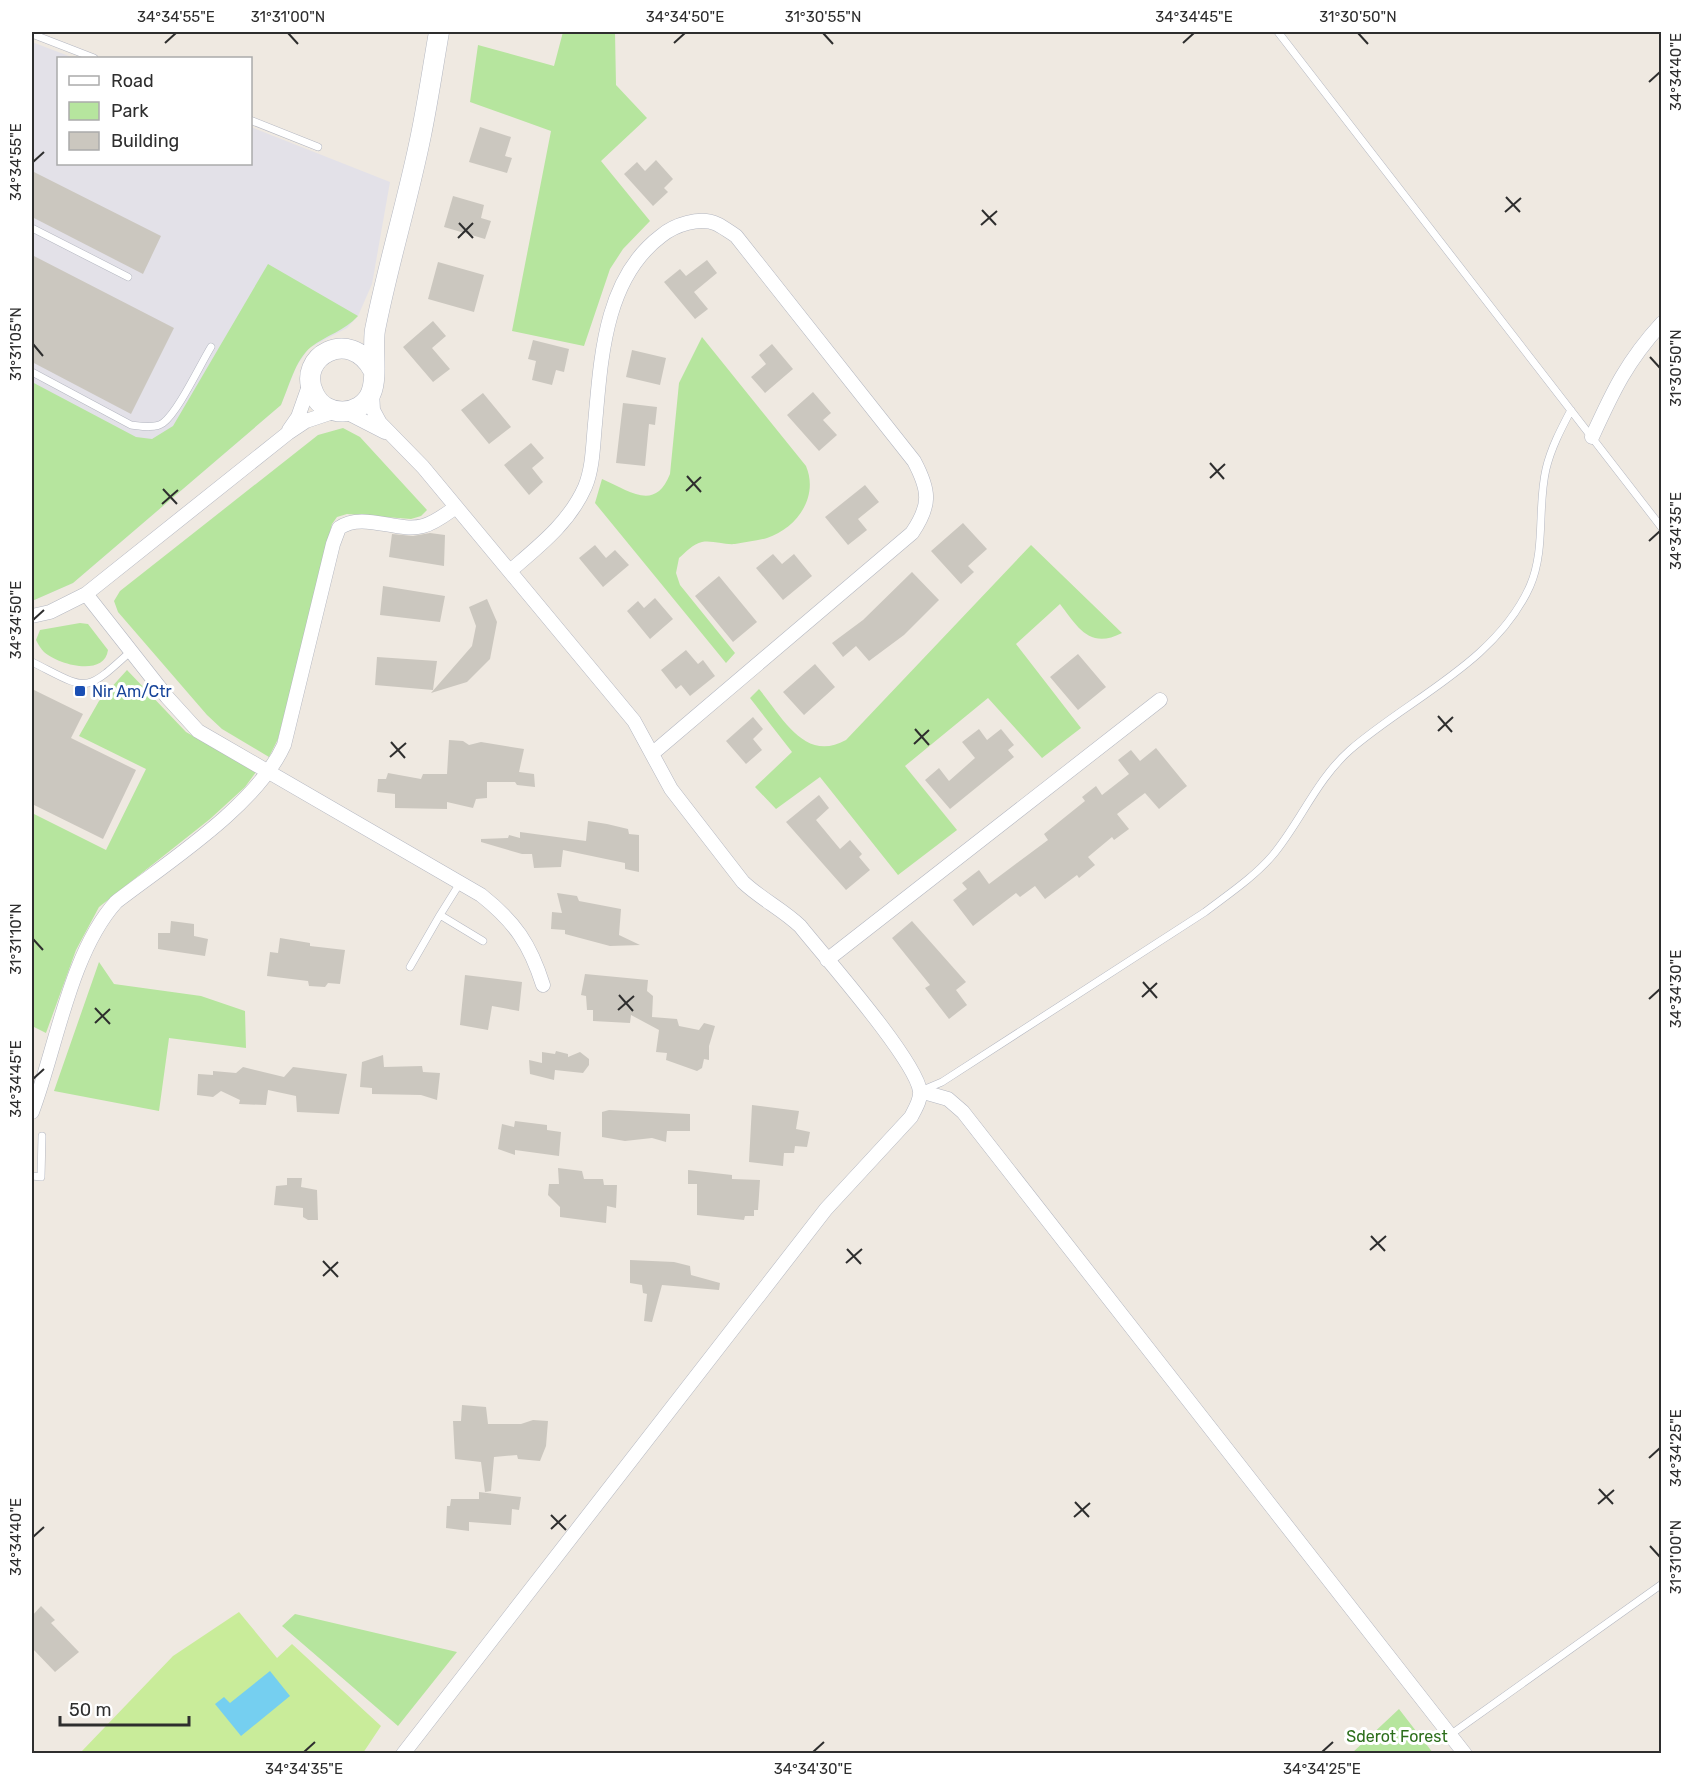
<svg xmlns="http://www.w3.org/2000/svg" width="1693" height="1785" viewBox="0 0 1693 1785" font-family="Rubik,sans-serif">
<style>
.industrial{fill:#e3e1e8}
.green{fill:#b6e59e}
.pitch{fill:#c9ec9a}
.water{fill:#75cff0}
.building{fill:#cbc7bf}
.lines{fill:none;stroke-linecap:round;stroke-linejoin:round}
.service-casing{stroke:#b4b7c1;stroke-width:8}
.minor-casing{stroke:#b4b7c1;stroke-width:15}
.secondary-casing{stroke:#b4b7c1;stroke-width:21}
.service{stroke:#fff;stroke-width:7}
.minor{stroke:#fff;stroke-width:14}
.secondary{stroke:#fff;stroke-width:20}
.ticks{fill:none;stroke:#2e2e2e;stroke-width:2}
.transit-dot{fill:#1a4fb4;stroke:#fff;stroke-width:2}
.labels{text-anchor:middle;dominant-baseline:central;stroke-width:6;stroke-linejoin:round;paint-order:stroke}
.transit-label{font-size:16px;fill:#164399;stroke:#fff;text-anchor:start}
.park-label{font-size:16px;fill:#2c6e1b;stroke:#fff}
.neatline{fill:none;stroke:#2e2e2e;stroke-width:2}
.ticks-label{font-size:15px;text-anchor:middle;fill:#2e2e2e}
</style>
<rect width="100%" height="100%" fill="#efe9e1"/>
<!-- industrial -->
<path class="industrial" d="M32,42L74,58H58V164H250L251,127L390,182L372,284L358,316L347,328L309,348L296,367L281,405L73,583L32,601Z"/>
<!-- green -->
<path class="green" d="M563,32H615L616,85L647,118L601,161L650,221L623,249L610,269L584,346L512,331L551,131L470,102L478,45L554,66Z
M268,264L358,316C344,331 327,335 311,347C295,360 289,387 281,405L73,583L32,601V382L136,437L152,439L173,426Z
M702,337L806,466C819,497 797,528 767,538C757,541 745,542 735,544C724,545 712,540 702,542C693,544 686,552 679,558L676,573L680,585L735,653L726,663L595,503L602,479C630,491 655,512 670,474L679,383Z
M343,428L360,437L427,510L421,516L411,519L347,514L337,517L332,524L278,739L269,757L222,729L207,715L118,612L114,601L120,591L318,435Z
M1031,545L1122,633C1089,650 1077,626 1060,604L1016,644L1081,728L1042,758L988,698L905,766L957,830L898,875L820,777L776,809L755,787L792,752L750,698L759,689C783,718 805,763 846,740Z
M80,623L88,624L108,650C104,678 57,664 44,652C41,649 38,644 36,640L40,630Z
M127,670L186,732L256,772L245,787L210,819L99,907L76,950L46,1033L32,1026V813L106,850L146,769L79,736L99,701Z
M99,962L114,984L201,996L245,1011L246,1048L169,1038L159,1111L54,1091Z
M295,1614L457,1652L398,1726L282,1626Z
M1399,1709L1433,1753H1352Z"/>
<!-- pitch -->
<path class="pitch" d="M239,1612L277,1658L292,1644L381,1726L363,1753L85,1754L82,1751L173,1656Z"/>
<!-- water -->
<path class="water" d="M270,1671L290,1696L241,1736L215,1704L224,1697L230,1703Z"/>
<!-- building -->
<path class="building" d="M480,127L511,137L505,156L512,158L507,173L469,162Z
M656,160L673,179L664,188L668,192L653,206L624,174L637,162L645,171Z
M32,171L161,236L143,274L32,217Z
M453,196L484,205L481,218L491,221L485,239L444,227Z
M32,255L174,328L131,414L32,362Z
M707,260L717,273L694,292L708,309L695,319L664,282L680,269L686,276Z
M438,262L484,275L474,312L428,299Z
M433,321L446,336L432,348L450,369L433,382L403,347Z
M533,340L569,349L564,372L556,370L552,385L532,380L536,361L528,359Z
M772,344L793,369L765,393L751,377L766,364L759,355Z
M632,350L666,358L660,385L626,377Z
M813,392L831,413L823,420L837,435L819,451L787,415Z
M483,393L511,427L489,444L461,410Z
M623,403L657,407L655,425L649,424L645,466L616,463Z
M531,443L544,458L532,468L543,482L529,495L504,465Z
M865,485L879,502L858,519L867,530L848,545L825,517Z
M963,523L987,549L968,566L974,572L961,584L931,551Z
M430,533L445,535L444,566L389,557L392,534L413,536Z
M595,545L606,558L615,550L629,565L603,587L579,558Z
M773,554L782,564L794,554L812,576L783,600L756,568Z
M912,572L939,600L904,635L869,661L856,646L843,657L832,643L863,620Z
M719,576L757,622L733,642L695,596Z
M383,586L445,596L440,622L380,615Z
M655,598L673,619L650,639L627,611L638,601L644,608Z
M487,599L497,622L490,659L467,682L431,693L472,646L476,626L469,607Z
M686,650L698,664L703,660L715,676L690,696L681,685L676,689L661,670Z
M1078,654L1106,687L1078,710L1050,677Z
M377,657L437,661L433,690L375,685Z
M815,664L835,687L804,715L783,692Z
M32,689L83,714L71,738L136,770L103,839L32,804Z
M753,717L763,729L753,739L762,750L746,764L726,741Z
M979,729L987,740L1001,729L1014,745L1008,750L1014,757L950,809L925,780L939,768L949,781L975,758L962,742Z
M449,740L463,741L469,745L481,742L524,749L519,772L534,774L535,787L517,785L515,782H487V798L476,799L473,808L447,802V809L395,808V794L377,792L378,779H386L388,773L421,779L423,774H447Z
M1156,748L1187,786L1159,809L1145,793L1117,814L1129,829L1114,840L1112,837L1088,857L1095,865L1079,878L1077,875L1045,899L1035,886L1020,897L1016,893L973,926L953,900L967,889L962,883L979,870L989,884L1048,840L1044,834L1085,801L1082,797L1096,786L1102,795L1129,774L1118,760L1131,750L1140,761Z
M819,795L829,808L816,820L840,849L850,840L862,854L859,857L870,870L846,890L786,822Z
M588,821L607,824L628,829L629,834L639,835V872L625,869V863L563,850L561,867L534,868L532,854H522L481,842V839L508,838L509,835L520,838V832L586,841Z
M557,893L577,896L579,901L621,909L619,935L640,945L610,946L565,934V930L551,929L552,912L562,913Z
M171,921L194,924V936L208,939L205,956L158,949V933H170Z
M912,921L966,982L956,990L967,1005L949,1019L925,988L930,985L892,938Z
M280,938L310,943V946L345,950L340,984L328,983L325,987L309,986L308,981L267,976L270,952L278,953Z
M585,974L648,980L647,991L653,996L652,1017L677,1019L679,1026L699,1030L704,1023L715,1026L709,1046V1060L704,1059L702,1068L697,1071L666,1060L667,1053L656,1052L659,1030L631,1015L630,1023L593,1021V1010H587L586,996L581,995Z
M465,975L522,982L519,1011L492,1006L488,1030L460,1025Z
M556,1051L568,1054V1057L580,1052L589,1059V1065L583,1073L555,1070L554,1080L530,1074L529,1060L542,1063V1052L555,1054Z
M383,1055L384,1067L422,1066L423,1072L440,1073L437,1100L421,1095L372,1094V1088L360,1087L362,1062Z
M243,1067L284,1077L293,1067L347,1074L339,1114L297,1112L296,1096L268,1090L266,1105L239,1104L240,1100L221,1091L213,1097L197,1095L198,1074L213,1075V1071L236,1073Z
M752,1105L799,1111L796,1129L810,1132L807,1147L795,1146L794,1153H784L783,1166L749,1162Z
M609,1110L690,1114V1131H667L666,1142L652,1138L625,1141L602,1137V1112Z
M515,1121L547,1125V1130L561,1132L559,1156L515,1150V1155L498,1149L502,1124L514,1127Z
M558,1168L582,1171L584,1179H603L604,1185H617L616,1208L607,1206L606,1223L560,1217V1207L548,1195L549,1184H559Z
M688,1170L732,1175V1179L760,1180L758,1210H754V1216H745L744,1220L697,1215V1184H688Z
M287,1178H302L301,1187L317,1190L318,1220H308L303,1217V1208L274,1205L276,1186L287,1185Z
M630,1260L674,1262L690,1266L691,1275L720,1283L719,1290L662,1285L652,1322L644,1321L647,1294L643,1293L642,1285L630,1283Z
M462,1405L486,1407L488,1424H521L533,1420L548,1421L546,1446L540,1461L518,1459L517,1455L494,1457L491,1491L485,1492L481,1462L455,1459L453,1421H461Z
M479,1492L521,1497L519,1510L512,1509L511,1525L469,1522V1531L446,1528L447,1506H450L451,1499H479Z
M41,1606L55,1620L51,1623L79,1652L55,1672L32,1648V1616Z"/>
<g class="lines">
<!-- service casing -->
<g class="service-casing">
<path id="service" d="M1278,32L1662,528
M32,34L94,58
M250,120L318,147
M32,228L128,277
M32,372L131,425C140,426 155,429 163,423C178,412 200,365 211,347
M32,662C88,690 83,695 131,651
M460,883L440,915L483,941
M410,967L440,915
M923,1090L942,1082L1205,912C1227,895 1253,878 1272,856C1300,823 1316,780 1350,750C1410,698 1496,662 1530,586C1546,549 1537,507 1546,469C1551,448 1561,429 1571,410
M32,1176L41,1177L42,1136
M1450,1735L1662,1584"/>
</g>
<!-- minor casing -->
<g class="minor-casing">
<path id="minor" d="M372,391L373,410L380,423L423,467L634,721L671,789L743,882C761,899 782,909 800,926C824,956 915,1059 920,1091C921,1100 915,1109 911,1117L826,1209L403,1754
M346,412L385,432
M289,430L298,417L310,383
M1592,437C1613,391 1627,361 1662,323
M510,571C539,546 569,523 585,487C593,468 593,444 595,424C601,359 604,279 661,236C674,225 700,216 717,224C723,227 730,232 736,236L914,461C930,491 931,505 912,533L653,753
M86,594L167,697L198,731L481,895C515,922 530,944 543,985
M32,616L50,612L86,594L288,433L306,421L336,411
M827,960L1160,700
M920,1091L948,1099L963,1112L1465,1754
M32,1112C56,1049 70,953 116,902C168,862 257,805 284,745L333,544L339,528C363,511 397,533 423,526C435,523 446,514 456,507"/>
</g>
<!-- secondary casing -->
<g class="secondary-casing">
<path id="secondary" d="M373,370C351,327 295,356 314,394C325,418 361,417 371,393C378,377 372,348 375,330C388,264 408,200 421,135C428,101 433,66 439,32"/>
</g>
<!-- service -->
<use href="#service" class="service"/>
<!-- minor -->
<use href="#minor" class="minor"/>
<!-- secondary -->
<use href="#secondary" class="secondary"/>
</g>
<!-- ticks -->
<path class="ticks" d="M288,33L298,44M823,33L833,44M1358,33L1368,44M165,43L176,33M674,43L685,33M1183,43L1194,33M1649,82L1660,72M33,162L44,152M1506,197L1520,212M982,210L996,225M1505,212L1521,198M459,223L473,238M981,225L997,211M458,238L473,223M33,344L43,356M1650,357L1660,368M1210,463L1224,479M687,476L701,492M1210,478L1225,464M163,489L177,504M686,491L701,477M162,504L178,490M1649,541L1660,531M33,620L44,610M1438,716L1452,732M915,729L929,745M1438,731L1453,717M391,742L405,758M914,744L929,730M390,757L406,743M33,939L43,950M1143,982L1157,998M619,995L633,1011M1142,997L1157,983M1649,999L1660,989M95,1008L110,1024M618,1010L634,996M95,1023L110,1009M33,1079L44,1069M1371,1236L1385,1251M847,1249L861,1264M1370,1250L1386,1236M323,1261L338,1277M846,1263L862,1249M323,1276L338,1262M1649,1458L1660,1448M1599,1489L1613,1504M1075,1502L1089,1517M1598,1504L1614,1490M551,1515L566,1530M1074,1517L1090,1503M551,1529L566,1515M33,1537L44,1527M1650,1546L1660,1557M304,1752L315,1742M813,1752L824,1742M1322,1752L1333,1742"/>
<!-- markers -->
<rect class="transit-dot" x="74" y="685" width="12" height="12" rx="3"/>
<g class="labels">
<!-- transit labels -->
<g class="transit-label">
<text x="92" y="691">Nir Am/Ctr</text>
</g>
<!-- park labels -->
<g class="park-label">
<text x="1397" y="1736">Sderot Forest</text>
</g>
</g>
<!-- border -->
<rect width="1693" height="1785" fill="none" stroke="#ffffff" stroke-width="66"/>
<!-- legend -->
<rect x="57" y="57" width="195" height="108" fill="#ffffff" stroke="#ababab" stroke-width="1.5"/>
<rect x="69" y="76" width="30" height="9" fill="#ffffff" stroke="#ababab" stroke-width="1.5"/>
<text x="111" y="87" font-size="18" fill="#2e2e2e">Road</text>
<rect x="69" y="102" width="30" height="18" fill="#b6e59e" stroke="#ababab" stroke-width="1.5"/>
<text x="111" y="117" font-size="18" fill="#2e2e2e">Park</text>
<rect x="69" y="132" width="30" height="18" fill="#cbc7bf" stroke="#ababab" stroke-width="1.5"/>
<text x="111" y="147" font-size="18" fill="#2e2e2e">Building</text>
<!-- scale -->
<path d="M60 1716v9h129v-9" fill="none" stroke="#2e2e2e" stroke-width="3"/>
<text x="69" y="1716" font-size="18" fill="#2e2e2e" stroke="#ffffff" stroke-width="4.5" paint-order="stroke">50 m</text>
<rect x="33" y="33" width="1627" height="1719" class="neatline"/>
<g class="ticks-label">
<text x="176" y="22">34°34'55"E</text>
<text x="288" y="22">31°31'00"N</text>
<text x="685" y="22">34°34'50"E</text>
<text x="823" y="22">31°30'55"N</text>
<text x="1194" y="22">34°34'45"E</text>
<text x="1358" y="22">31°30'50"N</text>
<text transform="translate(1676 72) rotate(-90)" y="5">34°34'40"E</text>
<text transform="translate(16 162) rotate(-90)" y="5">34°34'55"E</text>
<text transform="translate(16 344) rotate(-90)" y="5">31°31'05"N</text>
<text transform="translate(1676 368) rotate(-90)" y="5">31°30'50"N</text>
<text transform="translate(1676 531) rotate(-90)" y="5">34°34'35"E</text>
<text transform="translate(16 620) rotate(-90)" y="5">34°34'50"E</text>
<text transform="translate(16 939) rotate(-90)" y="5">31°31'10"N</text>
<text transform="translate(1676 989) rotate(-90)" y="5">34°34'30"E</text>
<text transform="translate(16 1079) rotate(-90)" y="5">34°34'45"E</text>
<text transform="translate(1676 1448) rotate(-90)" y="5">34°34'25"E</text>
<text transform="translate(16 1537) rotate(-90)" y="5">34°34'40"E</text>
<text transform="translate(1676 1557) rotate(-90)" y="5">31°31'00"N</text>
<text x="304" y="1774">34°34'35"E</text>
<text x="813" y="1774">34°34'30"E</text>
<text x="1322" y="1774">34°34'25"E</text>
</g>
</svg>
